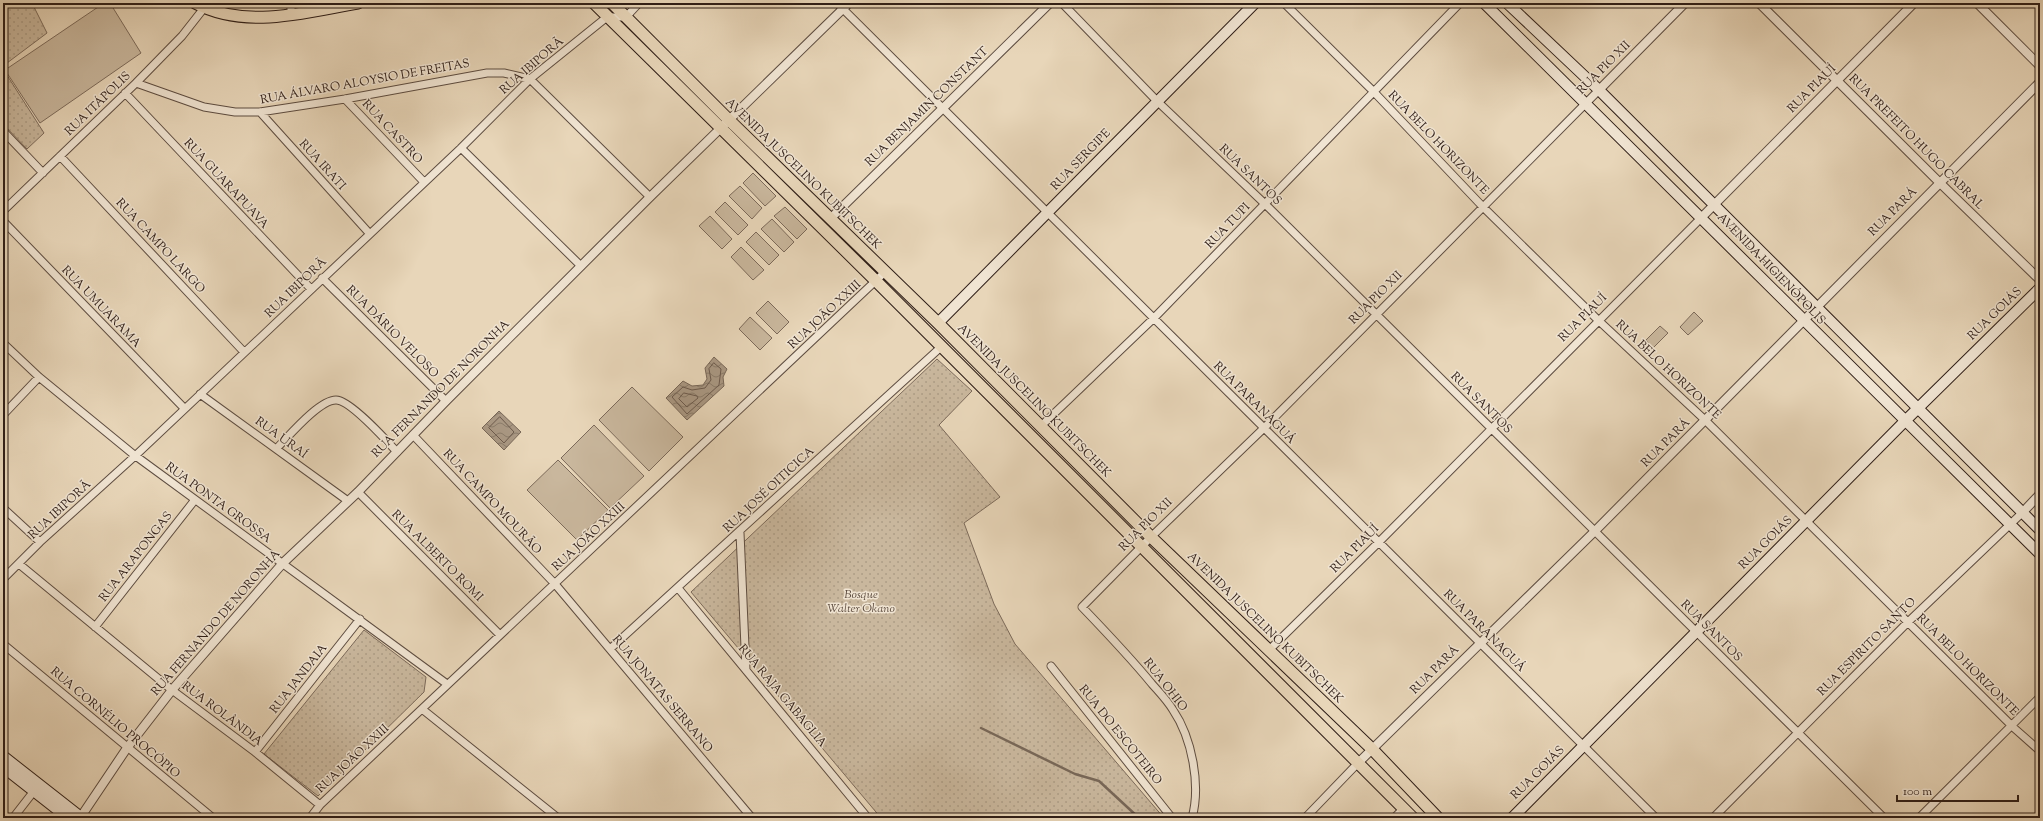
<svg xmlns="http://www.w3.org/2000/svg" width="2043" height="821" viewBox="0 0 2043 821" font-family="'Sorts Mill Goudy',serif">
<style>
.grass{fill:#c9b79d;stroke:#7c6a5a}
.park{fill:url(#park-dots);stroke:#7c6a5a}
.water{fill:url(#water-waves);stroke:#786757}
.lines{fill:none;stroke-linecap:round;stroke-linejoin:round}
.shore{stroke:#6c5a4c;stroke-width:1}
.stream{stroke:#786757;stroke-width:2.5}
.minor-casing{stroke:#5d4c40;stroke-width:9}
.tertiary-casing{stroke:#5d4c40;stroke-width:10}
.secondary-casing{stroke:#2f1e17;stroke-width:12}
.primary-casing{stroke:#2f1e17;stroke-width:13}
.minor{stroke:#f0e4d2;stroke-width:7}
.tertiary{stroke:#f0e4d2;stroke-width:8}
.secondary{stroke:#f0e4d2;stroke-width:10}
.primary{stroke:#e8d6b9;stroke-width:11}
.labels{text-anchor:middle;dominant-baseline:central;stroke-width:3;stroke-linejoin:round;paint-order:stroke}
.street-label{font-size:12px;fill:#2f1e17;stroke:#f0e4d2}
.park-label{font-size:12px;font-style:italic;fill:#5d4c3f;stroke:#f0e4d2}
</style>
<defs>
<pattern id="park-dots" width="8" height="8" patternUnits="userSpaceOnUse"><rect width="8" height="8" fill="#c9b79d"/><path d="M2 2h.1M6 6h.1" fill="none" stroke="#ad9d86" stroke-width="1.8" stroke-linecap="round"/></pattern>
<pattern id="water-waves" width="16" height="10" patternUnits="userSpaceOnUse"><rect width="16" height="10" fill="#a99782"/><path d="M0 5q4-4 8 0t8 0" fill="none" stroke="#8a7b69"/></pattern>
</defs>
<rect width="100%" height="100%" fill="#e8d6b9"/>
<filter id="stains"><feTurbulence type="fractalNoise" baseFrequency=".005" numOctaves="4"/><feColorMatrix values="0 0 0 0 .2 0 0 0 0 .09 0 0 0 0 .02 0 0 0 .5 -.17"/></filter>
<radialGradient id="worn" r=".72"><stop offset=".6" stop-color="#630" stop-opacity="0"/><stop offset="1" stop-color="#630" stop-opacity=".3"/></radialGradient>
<!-- grass -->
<path class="grass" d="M104,3H110L141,53L40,123L5,70Z
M753,173L776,196L765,206L743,183Z
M740,186L762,208L752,219L729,196Z
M725,202L748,225L738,235L715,212Z
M785,207L807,229L797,239L774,216Z
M710,216L732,239L722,249L699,226Z
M772,219L794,242L784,252L761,229Z
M756,232L779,255L769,265L746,242Z
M741,247L764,270L753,280L731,257Z
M768,301L789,322L777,334L756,313Z
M1694,312L1703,321L1688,335L1680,327Z
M750,317L772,338L760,350L739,329Z
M1660,326L1668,333L1653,348L1646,340Z
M632,387L683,437L649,471L599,420Z
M594,425L644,476L610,508L561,458Z
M558,460L608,510L577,540L527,490Z"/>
<!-- park -->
<path class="park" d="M3,3H32L47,33L3,66Z
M3,69L44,133L27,149L3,124Z
M937,359L972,391L939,425L1000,497L964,523L994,604L1015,644L1164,818H881L691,592Z
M364,630L426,677L424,692L318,796L264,754Z"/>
<!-- water -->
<path class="water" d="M714,357L727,369L723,377L724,386L687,420L666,398L683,381L692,386L703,385L707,379L705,368Z
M499,411L521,432L504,450L482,428Z"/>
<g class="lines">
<!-- shore -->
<path class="shore" d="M714,363L721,369L719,385L687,414L672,397L683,387L692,390L705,388L711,380L709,369Z
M684,393L697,396L698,398L687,407L679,399Z
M500,417L514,432L504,443L489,428Z"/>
<!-- stream -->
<path class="stream" d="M981,728L1075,774L1099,781L1139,818"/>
<!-- minor casing -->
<g class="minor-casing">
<path id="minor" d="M290,3L292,14
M837,3L1656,818
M1062,3L1157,101L1265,204L1884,818
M1284,3L1373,91L1483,207L1598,320L1705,420L2014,728L2040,751
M530,79L650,197
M136,83L204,107L235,112H260L345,99L487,73H504L530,79
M125,93L311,289
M345,99L423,181
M260,112L369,233
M3,131L43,173
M461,148L581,266
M60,156L244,352
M3,211L136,83L182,36L204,8
M3,221L184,408
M322,278L446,401
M3,343L39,377L133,454L447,684
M200,394L348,501
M3,415L39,377
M1041,426L1154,318L1460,3
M413,435L555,584L752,818
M277,448C289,436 319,400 336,400C350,400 386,440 397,452
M358,492L500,635
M3,508L40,542
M740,533L746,670
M19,564L172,690L255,752L320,805
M3,579L40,542L135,456L461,148L530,79L607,17H626L639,3
M678,588L868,818
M95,627L194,501
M3,644L213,818
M610,649L941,347
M1268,651L1379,542L1702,217
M1051,666L1172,818
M422,709L558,818
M255,752L360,619
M13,818L34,791
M310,818L320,805L885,272
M1192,818C1201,785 1192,738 1173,710C1167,700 1159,692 1152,684C1130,657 1106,632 1082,607L1151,537L1264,428L1599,90
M1305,818L1359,762
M1394,818L1404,808
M1713,818L1908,622L2022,513
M1919,818L2040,697"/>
</g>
<!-- tertiary casing -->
<g class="tertiary-casing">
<path id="tertiary" d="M1759,3L1940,183L2040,280
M1977,3L2040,66
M1599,90L1685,3
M1702,217L1914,3
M830,219L1050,3
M2022,513L2040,494
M1359,762L1595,531L2040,82
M80,818L127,748L172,690L283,563L358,492L446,401L650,197L849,3"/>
</g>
<!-- secondary casing -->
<g class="secondary-casing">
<path id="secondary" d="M1484,3L2040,554
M1507,3L1599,90L2040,530
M938,323L1255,3
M3,756L82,818
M3,767L68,818
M1512,818L1906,420L2040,288"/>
</g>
<!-- primary casing -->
<g class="primary-casing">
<path id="primary" d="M195,3C246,30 305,12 358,3
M594,3L876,281L1413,818
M612,3L729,120L938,323L1151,537L1372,749L1438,818"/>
</g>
<!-- minor -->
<use href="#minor" class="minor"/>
<!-- tertiary -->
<use href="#tertiary" class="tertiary"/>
<!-- secondary -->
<use href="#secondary" class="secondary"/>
<!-- primary -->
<use href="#primary" class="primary"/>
</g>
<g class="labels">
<!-- street labels -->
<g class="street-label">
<text transform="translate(532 66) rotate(-41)">RUA IBIPORÃ</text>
<text transform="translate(1604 68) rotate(-45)">RUA PIO XII</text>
<text transform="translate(365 82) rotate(-10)">RUA ÁLVARO ALOYSIO DE FREITAS</text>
<text transform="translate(1812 89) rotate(-45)">RUA PIAUÍ</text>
<text transform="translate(98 104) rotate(-44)">RUA ITÁPOLIS</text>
<text transform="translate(927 107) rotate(-44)">RUA BENJAMIN CONSTANT</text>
<text transform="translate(392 132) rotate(47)">RUA CASTRO</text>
<text transform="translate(1916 142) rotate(45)">RUA PREFEITO HUGO CABRAL</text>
<text transform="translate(1438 143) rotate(46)">RUA BELO HORIZONTE</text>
<text transform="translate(1081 160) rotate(-46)">RUA SERGIPE</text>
<text transform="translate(322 165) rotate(48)">RUA IRATI</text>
<text transform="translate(803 174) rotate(44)">AVENIDA JUSCELINO KUBITSCHEK</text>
<text transform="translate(1250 175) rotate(44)">RUA SANTOS</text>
<text transform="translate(226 184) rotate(47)">RUA GUARAPUAVA</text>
<text transform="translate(1893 212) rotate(-45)">RUA PARÁ</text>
<text transform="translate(1228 226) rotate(-46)">RUA TUPI</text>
<text transform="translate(160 246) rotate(47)">RUA CAMPO LARGO</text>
<text transform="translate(1771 269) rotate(46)">AVENIDA HIGIENÓPOLIS</text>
<text transform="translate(296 288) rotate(-44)">RUA IBIPORÃ</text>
<text transform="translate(1376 298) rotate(-45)">RUA PIO XII</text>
<text transform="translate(101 307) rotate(46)">RUA UMUARAMA</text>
<text transform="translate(1995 314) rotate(-44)">RUA GOIÁS</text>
<text transform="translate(825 315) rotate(-43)">RUA JOÃO XXIII</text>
<text transform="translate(1583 318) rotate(-45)">RUA PIAUÍ</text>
<text transform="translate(392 332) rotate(45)">RUA DÁRIO VELOSO</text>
<text transform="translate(1668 370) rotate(43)">RUA BELO HORIZONTE</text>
<text transform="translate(441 389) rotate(-45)">RUA FERNANDO DE NORONHA</text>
<text transform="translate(1034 401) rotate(45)">AVENIDA JUSCELINO KUBITSCHEK</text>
<text transform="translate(1254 403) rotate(45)">RUA PARANAGUÁ</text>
<text transform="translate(1481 403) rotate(45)">RUA SANTOS</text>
<text transform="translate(281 438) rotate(36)">RUA URAÍ</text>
<text transform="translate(1666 443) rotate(-45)">RUA PARÁ</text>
<text transform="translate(769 490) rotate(-43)">RUA JOSÉ OITICICA</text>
<text transform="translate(492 502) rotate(47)">RUA CAMPO MOURÃO</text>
<text transform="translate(218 503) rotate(36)">RUA PONTA GROSSA</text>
<text transform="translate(60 510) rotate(-43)">RUA IBIPORÃ</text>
<text transform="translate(1146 525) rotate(-45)">RUA PIO XII</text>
<text transform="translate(589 537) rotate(-43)">RUA JOÃO XXIII</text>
<text transform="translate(1766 543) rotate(-45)">RUA GOIÁS</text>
<text transform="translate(1355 549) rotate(-45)">RUA PIAUÍ</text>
<text transform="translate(437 556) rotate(45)">RUA ALBERTO ROMI</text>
<text transform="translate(136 557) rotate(-52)">RUA ARAPONGAS</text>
<text transform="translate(216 623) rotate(-49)">RUA FERNANDO DE NORONHA</text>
<text transform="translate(1265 628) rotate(44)">AVENIDA JUSCELINO KUBITSCHEK</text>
<text transform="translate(1484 631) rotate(45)">RUA PARANAGUÁ</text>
<text transform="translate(1711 631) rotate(45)">RUA SANTOS</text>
<text transform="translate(1867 647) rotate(-45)">RUA ESPÍRITO SANTO</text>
<text transform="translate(1967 665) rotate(45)">RUA BELO HORIZONTE</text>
<text transform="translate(1435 670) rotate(-45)">RUA PARÁ</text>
<text transform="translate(299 679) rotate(-52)">RUA JANDAIA</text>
<text transform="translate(1165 685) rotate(52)">RUA OHIO</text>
<text transform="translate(662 694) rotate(50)">RUA JONATAS SERRANO</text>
<text transform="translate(782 696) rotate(50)">RUA RAJA GABAGLIA</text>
<text transform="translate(222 714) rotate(37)">RUA ROLÂNDIA</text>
<text transform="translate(115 723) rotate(40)">RUA CORNÉLIO PROCÓPIO</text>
<text transform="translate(1120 735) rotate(51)">RUA DO ESCOTEIRO</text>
<text transform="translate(353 759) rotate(-43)">RUA JOÃO XXIII</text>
<text transform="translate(1538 773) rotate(-45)">RUA GOIÁS</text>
</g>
<!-- park labels -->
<g class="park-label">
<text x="861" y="595">Bosque<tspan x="861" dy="14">Walter Okano</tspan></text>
</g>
</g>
<!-- margin -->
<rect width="2043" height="821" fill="none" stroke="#e8d6b9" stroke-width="16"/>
<rect x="4" y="4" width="2035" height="813" fill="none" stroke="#2f1e17" stroke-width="2"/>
<rect x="8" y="8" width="2027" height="805" fill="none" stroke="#2f1e17"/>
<!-- scale -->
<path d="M1897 795v6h121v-6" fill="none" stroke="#2f1e17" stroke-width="2"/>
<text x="1903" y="795" font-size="12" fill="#2f1e17" stroke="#f0e4d2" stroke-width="3" paint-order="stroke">100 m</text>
<rect width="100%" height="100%" filter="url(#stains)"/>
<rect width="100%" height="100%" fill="url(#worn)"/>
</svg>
